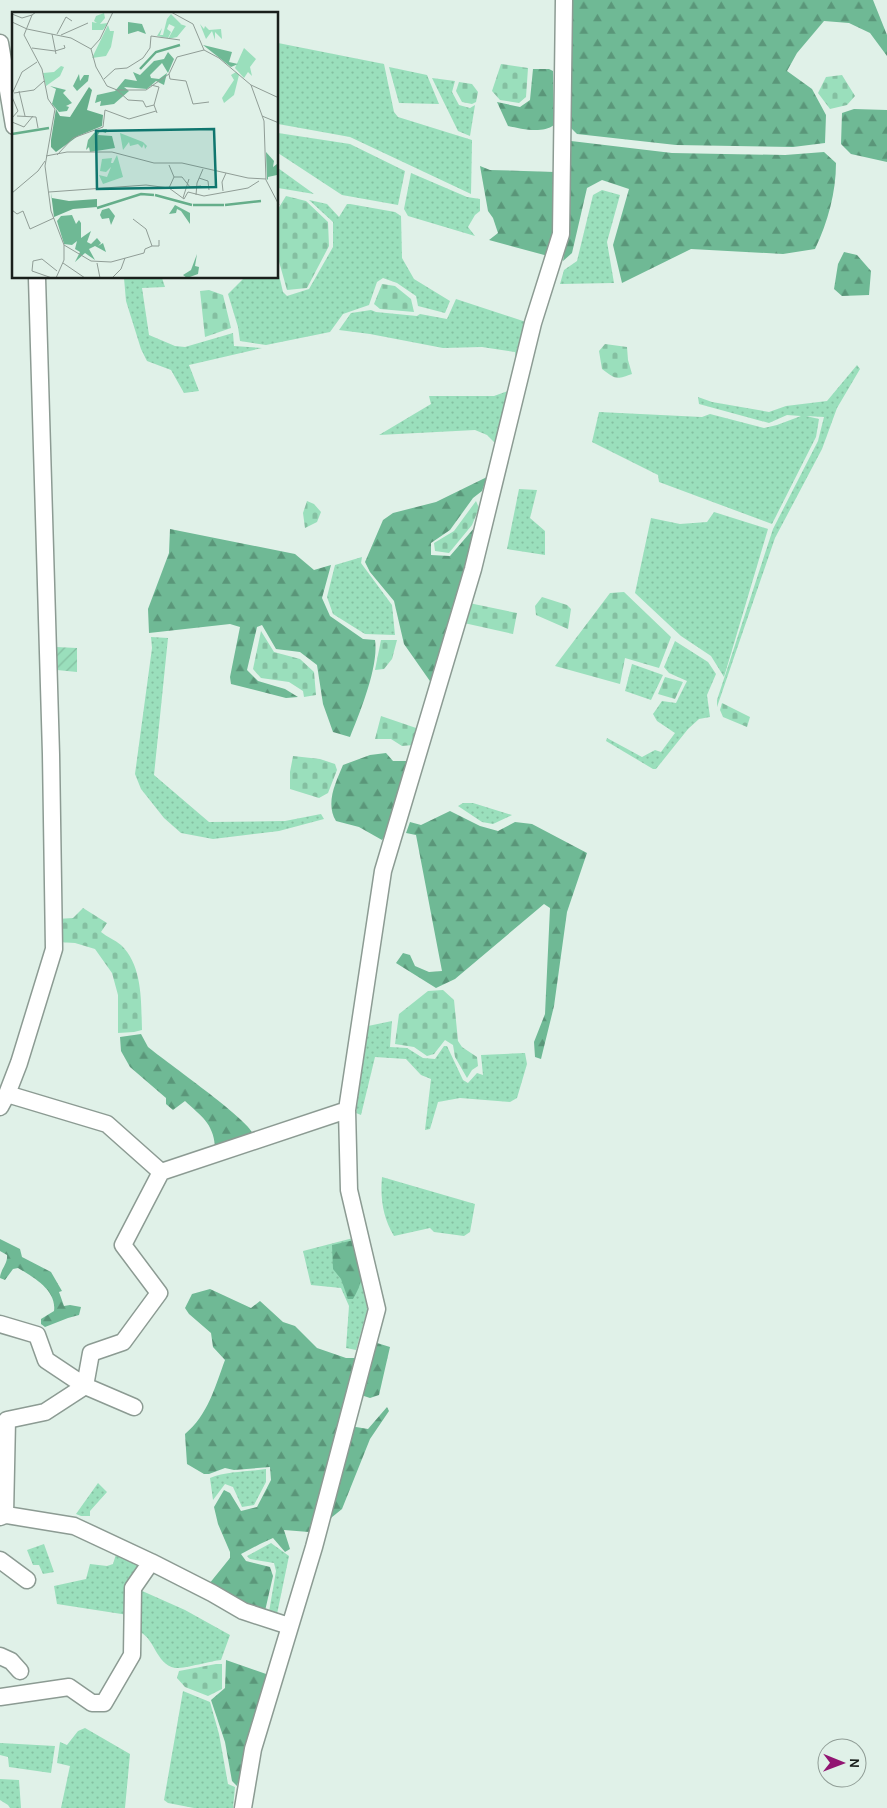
<svg xmlns="http://www.w3.org/2000/svg" width="887" height="1808" viewBox="0 0 887 1808" font-family="Karla,sans-serif">
<style>
.grass{fill:url(#grass-dots)}
.forest{fill:url(#forest-firs)}
.cemetery{fill:url(#cemetery-stones)}
.garden{fill:url(#garden-furrows)}
.lines{fill:none;stroke-linecap:round;stroke-linejoin:round}
.street-casing{stroke:#8c9b93;stroke-width:19}
.street{stroke:#fff;stroke-width:16}
.inset-river{fill:none;stroke:#65ae8a;stroke-width:2.5}
.inset-road{fill:none;stroke:#909d96;stroke-width:1}
.view{fill:#0f766e;fill-opacity:0.15;stroke:#0f766e;stroke-width:2.5}
.inset-edge{fill:none;stroke:#191f1b;stroke-width:2.5}
</style>
<defs>
<pattern id="grass-dots" width="8" height="8" patternUnits="userSpaceOnUse" patternTransform="scale(1.25)"><rect width="8" height="8" fill="#9adfbc"/><path d="M2 2h.1M6 6h.1" fill="none" stroke="#84bfa1" stroke-width="1.8" stroke-linecap="round"/></pattern>
<pattern id="forest-firs" width="22" height="20" patternUnits="userSpaceOnUse" patternTransform="scale(1.25)"><rect width="22" height="20" fill="#6fb995"/><path d="M5 1l3.5 6h-7zM16 11l3.5 6h-7z" fill="#5a9679"/></pattern>
<pattern id="cemetery-stones" width="16" height="16" patternUnits="userSpaceOnUse" patternTransform="scale(1.25)"><rect width="16" height="16" fill="#9adfbc"/><path d="M2 7V4a2 2 0 0 1 4 0v3zM10 15v-3a2 2 0 0 1 4 0v3z" fill="#84bfa1"/></pattern>
<pattern id="garden-furrows" width="10" height="10" patternUnits="userSpaceOnUse" patternTransform="scale(1.25)"><rect width="10" height="10" fill="#9adfbc"/><path d="M-1 1l2-2M0 10L10 0M9 11l2-2" fill="none" stroke="#84bfa1"/></pattern>
</defs>
<rect width="100%" height="100%" fill="#e0f1e8"/>
<!-- grass -->
<path class="grass" d="M278,43L384,64L394,112L398,117L472,140L471,194L350,137L278,124Z
M389,67L427,75L439,104L399,103Z
M432,78L455,81L452,92L459,105L470,108L475,105L470,136L458,131Z
M278,133L350,144L405,171L398,205L342,195L278,153Z
M278,168L314,194L278,188Z
M411,173L467,197L480,199V211L475,215L468,227L475,236L408,216L404,209Z
M602,190L620,195L607,242L614,283L560,284L564,270L577,261L593,195Z
M309,200L327,204L339,217L347,204H350L395,212L401,216L402,258L414,279L450,301L445,313L418,306L416,296L397,283L383,278L377,282L369,305L343,314L330,332L266,345L240,341L238,327L228,294L243,279L278,278V271L283,292L287,296L309,289L333,247V222Z
M124,278H162L165,287L142,288L149,335L175,346L185,347L233,333L234,346L262,348L189,365L199,391L184,393L171,370L147,361L141,349L126,301Z
M456,299L526,322L516,363L515,352L482,347L443,348L370,334L339,330L351,313L371,310L376,312L417,316L420,314L447,319Z
M857,365L860,369L837,408L822,449L775,538L717,707V700L773,529L818,441L824,417L806,416L819,419L816,437L772,524L659,482L658,475L592,442L599,412L702,417L710,414L764,428L777,425L801,416L787,415L769,423L699,404L698,397L712,402L769,412L786,406L827,401Z
M508,391L496,444L487,435L475,430L379,435L431,404L429,396H494Z
M519,489L537,490L530,518L545,531V555L507,549Z
M714,512L768,529L724,677L711,656L681,636L635,593L651,518L680,524L707,522Z
M362,557L361,563L392,605L395,635L365,634L333,614L327,597L335,565Z
M151,637L168,638L154,775L209,822L285,821L321,814L324,819L279,831L213,839L181,833L164,818L141,789L135,774L152,648Z
M675,641L708,662L716,674L707,695L710,717L699,719L688,729L656,769H653L606,741L607,738L642,757L655,750L661,752L675,733L657,721L653,714L662,701L676,703L687,681L669,673L664,667Z
M632,664L663,675L651,700L625,691Z
M463,803H473L512,815L493,824L482,822L458,806Z
M392,1021L390,1047L407,1048L423,1058L435,1059L444,1046H447L463,1080L468,1083L477,1073L483,1075L481,1055L525,1053L527,1064L517,1098L510,1102L460,1098L438,1102L430,1129L425,1130L431,1079L421,1075L406,1059L375,1057L361,1115L356,1113L368,1026Z
M382,1177L475,1204L470,1232L464,1236L434,1232L430,1228L394,1236C383,1218 380,1198 382,1177Z
M357,1237L366,1278L367,1311L356,1350L346,1348L349,1306L341,1288L311,1285L303,1251Z
M266,1469V1482L254,1505L242,1507L233,1487L225,1484L213,1500L210,1478C227,1471 247,1472 266,1469Z
M98,1483L107,1492L90,1511V1516H81L76,1514Z
M271,1543L289,1556L277,1614L269,1612L276,1571L274,1563L250,1559L247,1556Z
M44,1544L54,1572L43,1574L39,1565H33L27,1550Z
M117,1551L144,1563L128,1615L57,1604L54,1586L86,1579L90,1564L107,1566L113,1564Z
M140,1590L185,1610L230,1635L221,1660C211,1661 183,1669 175,1668C155,1664 155,1636 137,1631Z
M183,1691L210,1702L219,1734L228,1784L235,1787L233,1808H194L168,1803L164,1800Z
M85,1728L130,1754L125,1808H61L70,1766L57,1763L60,1742L67,1745L78,1731Z
M0,1743L55,1746L51,1773L9,1767L8,1757L0,1755Z
M0,1779L19,1780L21,1808H10L8,1805L0,1800Z"/>
<!-- forest -->
<path class="forest" d="M570,0H873L887,35V56L870,33L849,23L824,21L797,53L787,71L812,89L826,115L825,143L793,147L676,145L577,134L569,126Z
M533,69H549L553,71L554,125C542,134 522,129 508,126L497,102L520,107L530,100Z
M854,109L887,110V162L851,154L841,144L842,113Z
M571,141L672,153L785,155L824,152L836,163C836,192 828,222 815,249L783,254L691,249L622,283L613,245L629,189L602,180L587,188L572,253L563,261L570,219Z
M480,166L490,170L555,172V234L548,256L489,240L498,233L493,218L488,211Z
M844,252L857,255L871,271L869,295L842,296L834,289L838,264Z
M487,477L482,491L473,498L450,530L431,543V555L450,556L475,527L485,505L432,684L404,644L394,601L370,572L365,562L383,520L393,513L436,502Z
M170,529L295,554L314,570L331,565L322,598L330,616L363,639L375,640C379,666 360,712 350,737L333,732L323,704L317,665L300,652L276,649L262,625L257,627L247,670L258,681L285,689L298,697L286,698L231,684L230,677L240,627L230,624L149,633L148,609L169,553Z
M386,753L393,761H408L386,834L382,840L359,827L336,821C325,803 336,782 343,765L370,755Z
M450,811L480,826L498,831L515,822L532,824L587,853L567,912L554,1006L541,1059L535,1057L534,1042L545,1014L550,908L544,904L455,979L436,988L396,963L403,953L410,955L415,966L429,972L442,971L416,835L406,833L410,822L421,825Z
M141,1034L148,1047C166,1062 248,1119 253,1134L215,1146C213,1123 201,1116 185,1101L173,1110L166,1104V1098L130,1067L121,1051L120,1037Z
M0,1239L20,1249L22,1257L51,1272L62,1291L59,1292L64,1306L70,1305L81,1307L79,1315L68,1318L45,1327L41,1324V1319L54,1311C57,1290 33,1277 18,1268L13,1269L5,1280L0,1278C0,1270 8,1264 7,1255L0,1251Z
M354,1240C361,1267 368,1273 353,1299H348L341,1279L333,1269L332,1245Z
M210,1289L251,1308L260,1301L283,1322L295,1326L317,1348L346,1358H355L346,1396L309,1532L284,1530L290,1549L285,1552L273,1538L260,1544L241,1554L246,1561L270,1567L273,1576L265,1611L259,1612L209,1584L230,1558V1552L218,1524L214,1507L224,1490L230,1493L241,1511L257,1507L271,1480L270,1467L234,1470L225,1468L209,1474H204L187,1464L185,1434C208,1415 215,1387 225,1360L213,1347L211,1333L189,1314L185,1308L192,1294Z
M377,1343L390,1347L379,1395L370,1398L361,1395Z
M387,1407L389,1411L370,1439L342,1509L326,1522L350,1426L368,1429Z
M226,1660L269,1675L237,1786L232,1781L225,1742L211,1700L225,1688Z"/>
<!-- cemetery -->
<path class="cemetery" d="M501,64L528,68L526,97L519,103L500,100L492,91Z
M842,75L855,96L847,105L830,109L818,93L826,77Z
M459,82L472,84L478,92L476,102L472,104L462,102L456,91Z
M286,196L306,201L328,222L329,246L307,288L287,290L278,258V209Z
M382,284L395,286L411,299L414,312L380,309L374,304Z
M209,290L223,295L231,328L205,337L200,291Z
M605,344L627,347L628,360L632,374C616,380 615,379 602,369L599,351Z
M307,501L314,504L321,512L317,522L305,528L303,513Z
M476,501L479,508L472,525L449,553L435,551L434,543L454,531Z
M624,592L671,637L659,668L625,658L620,684L555,666L610,593Z
M542,597L567,605L571,609L568,629L536,615L535,606Z
M469,603L517,613L513,634L464,623Z
M261,631L274,652L300,659L314,672L316,695L304,697L303,691L289,682L261,678L253,669Z
M381,640H397L392,659L384,669L375,670Z
M665,677L683,682L675,699L658,694Z
M722,703L750,717L747,727L723,717L720,710Z
M381,716L419,729L413,745L402,746L391,739H375Z
M293,756L320,759L335,764L337,770L328,793L319,798L290,789V772Z
M83,908L107,923L101,932C107,937 115,940 121,945C143,966 141,1002 142,1030L134,1032L118,1033V995L112,973L95,949L75,943L58,942L57,919L73,918Z
M443,990L454,1000L458,1041L462,1047L477,1057L478,1066L472,1070L467,1078L455,1057L453,1045L445,1040L434,1054L427,1056L414,1047L395,1044L399,1014L428,991Z
M216,1664H222V1689L208,1696L185,1687L177,1678L179,1671Z"/>
<!-- garden -->
<path class="garden" d="M56,647L77,648V672L57,670Z"/>
<g class="lines">
<!-- street casing -->
<g class="street-casing">
<path id="street" d="M0,43L14,126
M7,1094L19,1063L54,949L51,754L37,278
M0,1107L7,1094L107,1124L161,1172L347,1110
M0,1324L37,1335L46,1360L85,1386L134,1407
M0,1514L74,1526L151,1562L212,1593L243,1611L289,1626
M0,1517L5,1515L7,1420L45,1412L85,1386L91,1353L123,1342L159,1293L123,1245L161,1172
M0,1560L27,1580
M0,1656L11,1661L20,1671
M0,1697L69,1687L92,1703H104L132,1655L133,1588L151,1562
M243,1808L253,1749L314,1547L377,1309L349,1190L347,1110L383,871L473,569L533,323L561,234L564,0"/>
</g>
<!-- street -->
<use href="#street" class="street"/>
</g>
<!-- overview -->
<g transform="translate(12 12)">
<rect width="266" height="266" fill="#e0f1e8"/>
<path d="M159,2L169,12L163,15L157,12L155,17L159,20L156,26L145,24L150,16L148,23H151L155,7ZM96,13L98,19H102L99,35L94,44L80,46ZM232,36L244,47L238,55L240,64L236,60L232,66L223,56ZM49,54L52,55L48,64L34,74L31,61L42,60ZM108,121L131,130L135,134L133,137L132,132L130,136L126,132L118,134L117,130L111,138ZM105,143L111,165L91,172L87,163L95,165L99,155L94,160L88,159L90,147L100,146L99,151H101Z" fill="#9adfbc"/>
<path d="M116,10L130,12L134,22L126,19L116,22ZM191,33L220,40L217,50L226,52L219,55ZM156,40L162,47L156,61L150,51L138,63L139,66L147,67L155,61L152,73L144,69L135,77L112,75L117,79L102,92L88,94L89,89L83,91L85,83L103,79L113,67L125,69L121,60L128,63L142,49L152,47ZM67,62L68,69L72,63H77L76,69L65,79L61,74ZM38,74L54,78L51,81L60,91L54,94L57,95L55,99L47,100L40,92L44,77ZM91,117H95L94,121L88,119L86,123L100,124L103,136L78,140L77,135L74,138L76,128L82,121ZM254,140L262,149L261,155L265,152V163L256,165V168L255,167ZM163,193L178,201V212L169,199L165,197L164,201L157,202ZM97,196L103,204L99,213L97,206L90,207L88,203L90,198ZM60,203L64,212L67,208L69,211V226L79,219L75,230L79,232L85,226L89,231L86,234L91,231L94,240L83,234L77,237L83,248L73,241L63,250L68,240L63,237L65,229L60,233L52,232L45,209L49,204ZM185,242L183,254L187,255L186,262L175,266L171,263L179,258Z" fill="#6fb995"/>
<path d="M92,1L93,6L88,12L96,11L91,18H80V10L85,11L82,9L84,4ZM165,11L174,14L165,25L156,27ZM188,12L192,17L193,14L197,18L209,17L210,27L203,20V28L200,19L194,27ZM224,60L227,63L222,83L212,91L210,86L222,68L219,63Z" fill="#9adfbc"/>
<path d="M77,75L80,78L75,98L91,103L90,114L66,124L44,140L39,135V128L44,97L48,104L58,105ZM39,181L40,186L57,189L85,187V195L61,197L42,205Z" fill="#65ae8a"/>
<path class="inset-river" d="M128,57L144,40L168,33M0,122L37,116M143,183L180,193M181,193H212M213,193L249,189M85,196L129,182L142,183"/>
<path class="inset-road" d="M24,0L20,3L12,23L30,57L36,87L43,97L33,154L39,199L52,233V248L44,266M159,0L181,12L192,38L207,46L239,73L267,86M0,2L10,6L20,3M0,10L15,17L59,26L79,37L88,27L101,0M40,22L44,42M45,22L54,5L60,9M49,23L76,11M20,36L43,39L53,36L52,33M79,37L84,55L95,74L105,78H134L157,62L158,67L174,69L181,92L197,90M157,62L165,45L192,38M92,67L103,57L115,56L131,46L138,36L139,24L168,28M139,73L147,75L142,93L145,101M239,73L252,109L254,168L267,193M105,78L116,88L131,89L134,95L142,93M7,79L13,104M2,81L22,78L32,69M0,82L10,60L25,50M0,85L6,99L0,106M5,104L24,105L26,116M250,104L267,111M0,110L12,115L21,104M45,143L61,126L91,115L93,98L117,107L144,99M34,144L55,140H100L142,151H170L236,166L254,167M157,153L162,165L157,176L172,187L176,180L192,184L236,176L247,169M162,165H170L178,175L189,174M187,166L196,169L197,178M211,179L210,170L214,161M37,180L134,173L157,176M0,181L26,159L33,149M184,183L185,171L191,157M171,186L177,167M0,198L5,202L11,199L18,217L42,206M121,207L134,217L140,234M52,233L79,249L99,250L132,241L133,237L140,234H147V228M51,251L73,266M85,251L88,266M40,266L20,259L21,249L30,247L45,259M100,266L109,257L113,246"/>
<path class="view" d="M202,117L204,175L85,177L84,119Z"/>
<rect width="266" height="266" class="inset-edge"/>
</g>
<!-- north arrow -->
<g transform="translate(842 1763) rotate(91)"><circle r="24" fill="#e0f1e8" stroke="#909d96"/>
<path d="M0-4L9 19L0 12L-9 19Z" fill="#921572"/>
<text y="-8" font-size="14" font-weight="bold" text-anchor="middle" fill="#191f1b">N</text>
</g>
</svg>
